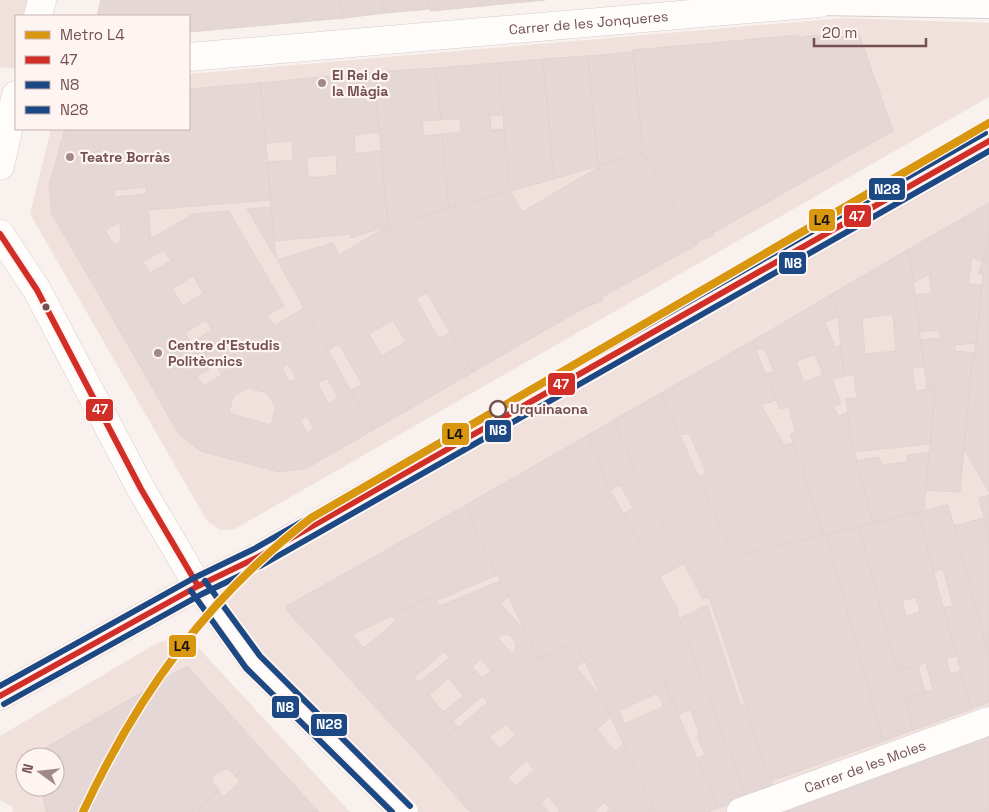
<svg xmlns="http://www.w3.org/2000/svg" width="989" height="812" viewBox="0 0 989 812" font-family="'Space Grotesk',sans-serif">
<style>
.residential{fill:#f0e1dd;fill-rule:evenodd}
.building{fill:#e4d7d6;stroke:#e0d3d1;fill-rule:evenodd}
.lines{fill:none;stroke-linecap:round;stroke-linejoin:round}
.pedestrian-casing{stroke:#d6cdca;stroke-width:26}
.minor-casing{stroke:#d6cdca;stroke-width:29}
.secondary-casing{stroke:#d9cecc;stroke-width:29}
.pedestrian{stroke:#fefdfc;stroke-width:24}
.minor{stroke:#fefdfc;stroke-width:28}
.secondary{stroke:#fefdfc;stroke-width:28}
.bus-1-casing{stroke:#fef4f1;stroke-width:10}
.bus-2-casing{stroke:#fef4f1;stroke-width:10}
.bus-3-casing{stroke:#fef4f1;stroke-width:10}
.bus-1{stroke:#d02e26;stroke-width:6}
.bus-2{stroke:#1c4883;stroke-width:6}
.bus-3{stroke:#1c4883;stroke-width:6}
.metro-1-casing{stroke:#fef4f1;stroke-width:11}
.metro-1{stroke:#d99710;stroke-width:8}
.poi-dot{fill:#a28887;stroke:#fef4f1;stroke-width:2}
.bus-dot{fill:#745050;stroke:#fef4f1;stroke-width:2}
.stop-dot{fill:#fef4f1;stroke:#745050;stroke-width:2.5}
.labels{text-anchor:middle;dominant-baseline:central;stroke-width:4.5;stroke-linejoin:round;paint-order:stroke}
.street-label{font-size:14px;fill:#745050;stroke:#fef4f1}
.poi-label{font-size:14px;font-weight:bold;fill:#745050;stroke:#fef4f1;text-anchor:start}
.stop-label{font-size:14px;font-weight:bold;fill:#745050;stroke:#fef4f1;text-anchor:start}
.line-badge{stroke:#fef4f1;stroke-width:2}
.badge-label{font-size:14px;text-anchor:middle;font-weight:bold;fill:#fff}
.pale-badge-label{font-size:14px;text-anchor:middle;font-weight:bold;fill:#111}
</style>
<rect width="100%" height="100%" fill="#f8f1ee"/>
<!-- residential -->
<path class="residential" d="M0,0H42L38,16H16V69L0,67Z
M844,18L989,23V97L233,530H220L207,521L30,214L51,129H189V74Z
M989,141V812H404L198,586Z
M184,637L195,644L350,812H13L12,807L0,800V736L157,643ZM25,757H55V787H25Z"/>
<!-- building -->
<path class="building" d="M101,0H338L344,18L189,32V16H97Z
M338,0H381L385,13L344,18Z
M381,0H427L430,9L385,13Z
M427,0H545L431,11Z
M858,31L893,131L713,233L715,235L697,242L643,153L633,50L798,35L799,38L816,35L837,38Z
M633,52L643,153L598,166L588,56Z
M588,56L598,166L554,179L543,59Z
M543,59L554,179L510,191L498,63Z
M498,63L503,115L490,116L491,130L504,129L510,191L449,209L442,134L461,132L460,118L441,120L436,68Z
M436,68L441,120L422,121L424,136L442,134L449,209L388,226L374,72Z
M374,72L379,132L354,135L355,154L381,151L388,226L350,238L351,234L274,241L267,162L293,160L292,141L266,143L260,83ZM336,155L337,175L308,178L307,157Z
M260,83L271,200L148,210L151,239L88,276L52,214L49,186L65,129H189V89ZM146,187V194L115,197L114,190ZM120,222L121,241L114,245L105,230Z
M643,153L698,244L602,297L603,300L580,310L522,212L604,164Z
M510,191L580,310L473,372L388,226Z
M989,203V240L966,228L961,219Z
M271,207L274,241L276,258L247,209Z
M229,211L284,306L150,383L88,276L193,214ZM164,250L171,261L150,273L143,262ZM193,276L203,293L183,306L172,289ZM206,320L212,330L191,343L185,333Z
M961,219L966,228L989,240V245L983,262L972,257L968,284L982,285L976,343L955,345L954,351L975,353L974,360L972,361L960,492L926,490L935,388L927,389L921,340L940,338V330L920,332L915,295L932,293L929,274L913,283L909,249Z
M388,226L427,292L416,299L439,339L451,333L473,372L373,430L351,391L362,384L339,344L328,350L277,260L333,243L339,255ZM393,320L406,342L382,356L369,334Z
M989,245V492L964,449L972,361L974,360L983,274H978Z
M909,249L924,367L912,368L916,391L935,388L930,444L852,452L846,399L857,398L854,375L844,376L837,308L830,295ZM893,314L896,351L865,354L862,318Z
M830,295L837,308L838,317L825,322L835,347L841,345L844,376L832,379L841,404L833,406L838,416L848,412L852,452H855L873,523L824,535L803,473L805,472L790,434L795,432L789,406L780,409L765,374L774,371L764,348L756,350L752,341ZM815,354L823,375L804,382L796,362Z
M304,308L373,430L307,468L279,472L200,451L178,433L150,383L267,315L274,326ZM288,364L296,378L289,382L282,369ZM216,365L222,375L203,386L197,376ZM327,378L338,398L329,404L317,383ZM248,388L267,393L276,408L271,425L229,413L233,397ZM307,416L314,429L307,433L300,420Z
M752,341L776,400L761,405L784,445L793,443L805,472L803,473L824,535L734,556L698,476L707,474L689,433L680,435L661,393Z
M661,393L734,556L826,534L883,741L771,781L750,724L754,722L748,705L745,704L709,597L703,599L640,483L614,420Z
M614,420L640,483L684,563L660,577L623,514L633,508L620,485L610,490L588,435Z
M588,435L610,490L679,611L677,613L679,619L698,669L664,682L673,702L664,707L657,693L619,711L625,724L616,728L576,642L539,658L478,536L466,505Z
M929,452L924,510L873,523L856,461L879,457L881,465L907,462V455Z
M989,495V537L979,498Z
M466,505L478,536L497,575L436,601L432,597L426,599L352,635L346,623L318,644L287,611V606Z
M948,505L989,656V702L971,709L944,608L953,606L943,569L934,571L918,512Z
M918,512L956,656L946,658L950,674L961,671L971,709L913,730L905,698L933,690L926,663L897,670L859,527ZM916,597L920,612L906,616L902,601Z
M984,518L989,537V656L954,526Z
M859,527L897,670L918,665L925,693L905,698L913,730L883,741L826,534Z
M500,581L508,597L377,709L318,644L346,623L352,635L364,648L396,621L391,616L432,597L440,606Z
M500,603L520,626L522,625L539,658L487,702L483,696L453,721L458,727L423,758L377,709L414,677L418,683L449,658L444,652ZM502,634L509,635L515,642L516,651L511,653L498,638ZM481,659L491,671L482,678L472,667ZM449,678L463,696L443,712L429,695Z
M707,605L741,706L748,705L754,722L750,724L774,789L747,798L679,619Z
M576,642L585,661L576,667L602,698L468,810L423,758L537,660ZM506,724L516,735L499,749L489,737Z
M187,666L263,751L235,776L227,768L214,775L212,783L220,790L195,812H46L41,787H55V757H35V754Z
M698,669L747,798L718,808L698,758L705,755L697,736L700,735L690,709L679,714L664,682Z
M602,698L611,717L597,729L615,751L624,744L656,812H606L611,810L604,802L595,812H558L560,810L548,796L541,803L549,812H471L468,810L508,777L515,786L534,770L527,761Z
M673,702L718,808L708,812H656L616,728Z
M989,733V812H777Z
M263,751L306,798L291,812H198L197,810L218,791L223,797L239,783L240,781L235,776Z
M306,798L319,812H291L293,811Z"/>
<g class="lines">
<!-- pedestrian casing -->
<g class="pedestrian-casing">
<path id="pedestrian" d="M820,3L989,6"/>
</g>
<!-- minor casing -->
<g class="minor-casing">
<g id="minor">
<path id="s1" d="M189,57L820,3L819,0"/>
<path id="s2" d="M741,812L989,721"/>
</g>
</g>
<!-- secondary casing -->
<g class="secondary-casing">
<path id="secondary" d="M38,16L42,0
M0,166L16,95
M0,234L37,290L141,489L198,586L253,662L404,812
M0,696L198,586L258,557L989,141"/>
</g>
<!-- pedestrian -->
<use href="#pedestrian" class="pedestrian"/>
<!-- minor -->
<use href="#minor" class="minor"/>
<!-- secondary -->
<use href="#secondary" class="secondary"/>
<!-- bus-1 casing -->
<g class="bus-1-casing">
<path id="bus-1" d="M0,234L37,290L141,489L198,586
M0,696L198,586L258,557L989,141"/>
</g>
<!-- bus-2 casing -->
<g class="bus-2-casing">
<path id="bus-2" d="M191,591L246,668L392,812
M4,704L202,594L262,565L989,151"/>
</g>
<!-- bus-3 casing -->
<g class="bus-3-casing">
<path id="bus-3" d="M205,581L260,656L410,806
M0,686L194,578L254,549L985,133"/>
</g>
<!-- bus-1 -->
<use href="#bus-1" class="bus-1"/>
<!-- bus-2 -->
<use href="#bus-2" class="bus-2"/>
<!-- bus-3 -->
<use href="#bus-3" class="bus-3"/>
<!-- metro-1 casing -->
<g class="metro-1-casing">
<path id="metro-1" d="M83,812C138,694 207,598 311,518L989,123"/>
</g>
<!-- metro-1 -->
<use href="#metro-1" class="metro-1"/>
</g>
<!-- markers -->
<g class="poi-dot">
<circle cx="322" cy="83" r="5"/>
<circle cx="70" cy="157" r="5"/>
<circle cx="158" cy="353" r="5"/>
</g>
<circle class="bus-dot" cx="46" cy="307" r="4.5"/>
<circle class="stop-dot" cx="498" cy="409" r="8"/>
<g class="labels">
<!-- street labels -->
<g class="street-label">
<text stroke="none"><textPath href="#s1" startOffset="401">Carrer de les Jonqueres</textPath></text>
<text stroke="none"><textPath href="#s2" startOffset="132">Carrer de les Moles</textPath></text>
</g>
<!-- poi labels -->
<g class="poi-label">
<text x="332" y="75">El Rei de<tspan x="332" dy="16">la Màgia</tspan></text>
<text x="80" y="157">Teatre Borràs</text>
<text x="168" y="345">Centre d'Estudis<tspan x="168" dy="16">Politècnics</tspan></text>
</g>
<!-- stop labels -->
<g class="stop-label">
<text x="510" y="409">Urquinaona</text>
</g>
</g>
<g class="line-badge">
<rect x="868" y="177" width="38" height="24" rx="5" fill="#1c4883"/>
<rect x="843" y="204" width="29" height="24" rx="5" fill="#d02e26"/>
<rect x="808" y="208" width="28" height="24" rx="5" fill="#d99710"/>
<rect x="778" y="251" width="29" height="24" rx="5" fill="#1c4883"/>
<rect x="547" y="372" width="29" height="24" rx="5" fill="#d02e26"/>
<rect x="85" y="398" width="29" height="24" rx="5" fill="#d02e26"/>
<rect x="484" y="419" width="28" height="24" rx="5" fill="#1c4883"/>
<rect x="441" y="422" width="29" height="24" rx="5" fill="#d99710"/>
<rect x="168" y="634" width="29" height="24" rx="5" fill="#d99710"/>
<rect x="271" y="695" width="29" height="24" rx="5" fill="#1c4883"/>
<rect x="310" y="713" width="38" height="24" rx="5" fill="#1c4883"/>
</g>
<g class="badge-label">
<text x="887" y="194">N28</text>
<text x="857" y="221">47</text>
<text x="793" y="268">N8</text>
<text x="561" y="389">47</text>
<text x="100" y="414">47</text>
<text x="498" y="435">N8</text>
<text x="285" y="712">N8</text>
<text x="329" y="729">N28</text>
</g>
<g class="pale-badge-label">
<text x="822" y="225">L4</text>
<text x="455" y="439">L4</text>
<text x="182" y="651">L4</text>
</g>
<!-- legend -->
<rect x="15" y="15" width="175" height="115" fill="#fef4f1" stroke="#c7b2b1"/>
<rect x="25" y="31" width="25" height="8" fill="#d99710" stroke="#c7b2b1"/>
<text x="60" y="40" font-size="15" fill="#745050">Metro L4</text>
<rect x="25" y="56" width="25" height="8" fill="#d02e26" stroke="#c7b2b1"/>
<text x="60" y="65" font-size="15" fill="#745050">47</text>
<rect x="25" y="81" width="25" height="8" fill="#1c4883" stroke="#c7b2b1"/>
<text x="60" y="90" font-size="15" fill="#745050">N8</text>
<rect x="25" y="106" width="25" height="8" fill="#1c4883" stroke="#c7b2b1"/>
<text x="60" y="115" font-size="15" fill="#745050">N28</text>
<!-- north arrow -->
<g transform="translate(40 772) rotate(285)"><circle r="24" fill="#fef4f1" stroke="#c7b2b1"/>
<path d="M0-4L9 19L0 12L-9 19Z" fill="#a28887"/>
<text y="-8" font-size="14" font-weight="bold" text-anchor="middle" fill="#745050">N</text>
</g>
<!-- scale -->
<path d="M814 38v8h112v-8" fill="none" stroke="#745050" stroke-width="2.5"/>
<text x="822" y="38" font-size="15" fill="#745050" stroke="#fef4f1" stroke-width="4" paint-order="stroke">20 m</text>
</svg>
